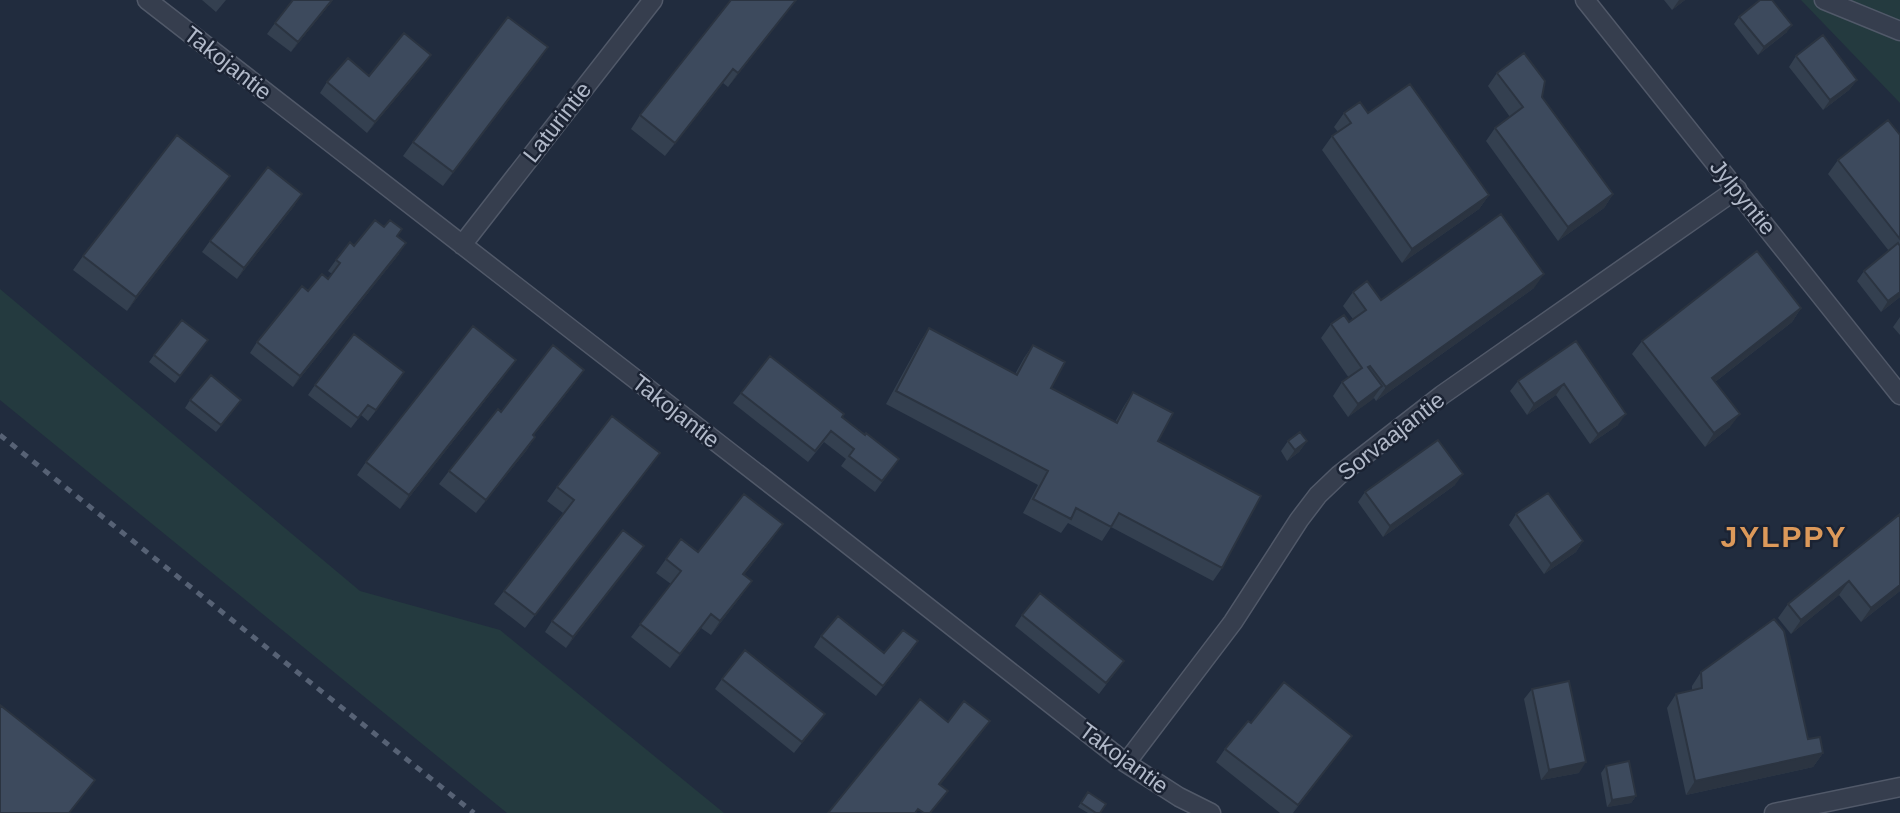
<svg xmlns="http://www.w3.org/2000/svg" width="1900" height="813" viewBox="0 0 1900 813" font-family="Helvetica,sans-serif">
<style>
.green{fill:#243a3f}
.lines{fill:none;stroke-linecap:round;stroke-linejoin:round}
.street-casing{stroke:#515969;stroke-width:21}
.street{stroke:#363e4e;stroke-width:18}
.rail{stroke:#576275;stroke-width:5;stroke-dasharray:7 7;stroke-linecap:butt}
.wall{fill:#344050}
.shaded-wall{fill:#2b3441}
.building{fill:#3d4a5d;stroke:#2b3441;stroke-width:2}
.labels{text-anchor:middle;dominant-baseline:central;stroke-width:5;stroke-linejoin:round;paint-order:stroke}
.street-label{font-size:23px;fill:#b1b9c9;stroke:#1b2333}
.district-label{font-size:30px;font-weight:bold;letter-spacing:2px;fill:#dc995a;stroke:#1b2333}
</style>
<rect width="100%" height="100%" fill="#212c3e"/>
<!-- green -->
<path class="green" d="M1801,0H1900V103Z
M0,289L360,591L500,630L724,813H507L0,400Z"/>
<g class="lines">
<!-- street casing -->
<g class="street-casing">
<path id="street" d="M147,0L813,517L1126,763L1179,797L1211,813
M1585,0L1900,395
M1824,0L1900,31
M462,245L653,0
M1126,763L1233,622L1299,520L1318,495L1339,475L1442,395L1737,189
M1774,813L1900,787"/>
</g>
<!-- street -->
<use href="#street" class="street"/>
<!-- rail -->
<path class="rail" d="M0,435L474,813"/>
</g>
<!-- wall -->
<path class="wall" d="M202,0H226L216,12Z
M333,0L291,52L267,34L275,23Z
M796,0L728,87L723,83L665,156L631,129L640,115Z
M1664,0H1685L1672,10Z
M1739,17L1787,32L1758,55L1734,24Z
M548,47L443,186L403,156L413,142Z
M1796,56L1857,80L1849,90L1823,110L1789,67Z
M423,66L367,133L320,93L327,82Z
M1497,73L1613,194L1604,208L1558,241L1486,141L1495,128L1510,117L1488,86Z
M1344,113H1368L1489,195L1479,209L1402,263L1322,150L1332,136L1338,132L1334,127Z
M1900,135V297L1881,312L1857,281L1864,271L1889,251L1828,174L1838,160Z
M230,176L127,311L73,270L83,256Z
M295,205L237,279L202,252L210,241Z
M384,227L397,236L399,254L293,387L250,353L257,342L308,291L328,279L332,274L328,271L336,260Z
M1534,288L1376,401L1374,398L1348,417L1333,396L1342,382L1349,378L1321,338L1331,324L1349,322L1353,319L1343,306L1353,292L1381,300Z
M1801,308L1792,322L1715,382L1730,427L1705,447L1632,354L1642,341Z
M1900,317V335L1893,327Z
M929,328L1015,374L1024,358L1033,345L1051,388L1115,422L1124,406L1133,392L1222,568L1213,581L1111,527L1102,541L1068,523L1061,533L1023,513L1038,485L886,404L920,342Z
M208,340L175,383L149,362L154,355Z
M1576,341L1618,425L1590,444L1556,395L1527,415L1510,391L1518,381Z
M506,374L400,509L357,475L366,462Z
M397,383L368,421L361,415L351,428L308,395L315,385Z
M575,383L533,436L535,437L526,451L476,513L439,484L449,471L501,412Z
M741,393L842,417L899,459L875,492L841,466L846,459L824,442L808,462L733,403Z
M190,400L236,407L216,432L185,408Z
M1288,441H1307L1299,452L1287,461L1281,451Z
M660,453L525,628L494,604L563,513L547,501L557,487Z
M1455,485L1383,537L1358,502L1365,492Z
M1516,514L1583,541L1576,552L1544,574L1509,525Z
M1900,514V591L1861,622L1839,595L1791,634L1778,618L1788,604Z
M773,538L744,575L742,595L711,635L701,628L670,668L631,637L671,584L656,573L666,559Z
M644,546L566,648L545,632L552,621Z
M1022,615L1124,661L1099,694L1015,626Z
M821,636L884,653L911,652L876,696L814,647Z
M1701,672L1808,739L1823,753L1813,767L1686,795L1667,708L1676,694L1692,691V686Z
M722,679L825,714L794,753L715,689Z
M1532,689L1579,773L1541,780L1524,699Z
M1251,723L1352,736L1293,813H1280L1216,762L1225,749Z
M1606,766L1636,796L1631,803L1607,807L1601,773Z
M1088,792L1100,813H1088L1078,807Z"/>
<!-- shaded-wall -->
<path class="shaded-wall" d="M332,0H333L291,52L298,42Z
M796,0L787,12L728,87L738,73Z
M1679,0H1685L1672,10Z
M1792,25L1787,32L1758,55L1764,47Z
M548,47L539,61L443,186L453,172Z
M431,55L423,66L367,133L375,122Z
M733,69L723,83L665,156L675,143Z
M1857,80L1849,90L1823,110L1830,100Z
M230,176L220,190L127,311L136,297Z
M302,194L295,205L237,279L244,268Z
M1613,194L1604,208L1558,241L1568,227Z
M1489,195L1479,209L1402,263L1412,249Z
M406,243L399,254L293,387L300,376Z
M1544,274L1534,288L1376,401L1386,387Z
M1900,292V297L1881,312L1888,301Z
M1801,308L1792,322L1702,392L1712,378Z
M516,360L506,374L400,509L409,495Z
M584,370L575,383L523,449L533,435Z
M1564,384L1556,395L1527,415L1534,404Z
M1382,386L1372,400L1348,417L1358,404Z
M1626,414L1618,425L1590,444L1598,434Z
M1740,414L1730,427L1705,447L1714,433Z
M535,437L526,451L476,513L486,500Z
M1307,441L1299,452L1287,461L1295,450Z
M660,453L650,467L525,628L535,615Z
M1463,474L1455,485L1383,537L1390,526Z
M783,524L773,538L734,588L743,574Z
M1583,541L1576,552L1544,574L1551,564Z
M644,546L637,557L566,648L573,637Z
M752,581L742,595L711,635L720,621Z
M1849,581L1839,595L1791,634L1801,620Z
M1900,585V591L1861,622L1871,608Z
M711,614L701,628L670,668L680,654Z
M918,641L911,652L876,696L883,686Z
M990,721L980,735L930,798L939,784Z
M1352,736L1342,750L1292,813L1298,805Z
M1823,753L1813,767L1686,795L1695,781Z
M1586,762L1579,773L1541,780L1549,770Z
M1636,796L1631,803L1607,807L1612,800Z"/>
<!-- building -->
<path class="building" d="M293,0H332L298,42L275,23Z
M731,0H796L738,73L733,69L675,143L640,115Z
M1760,0H1772L1792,25L1764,47L1739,17Z
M508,17L548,47L453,172L413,142Z
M404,33L431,55L375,122L327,82L348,58L369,76Z
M1823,35L1857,80L1830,100L1796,56Z
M1524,53L1545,81L1542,97L1613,194L1568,227L1495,128L1523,107L1497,73Z
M1410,84L1489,195L1412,249L1332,136L1351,123L1344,113L1360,102L1368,113Z
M1888,120L1900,135V239L1838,160Z
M177,135L230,176L136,297L83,256Z
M268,167L302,194L244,268L210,241Z
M1501,214L1544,274L1386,387L1370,366L1368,367L1382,386L1358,404L1342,382L1362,368L1331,324L1344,315L1349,322L1366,310L1353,292L1367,281L1381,300Z
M375,220L384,227L390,220L402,229L397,236L406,243L300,376L257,342L302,286L308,291L322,274L328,279L340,263L336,260L350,242L354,246Z
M1898,243L1900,246V292L1888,301L1864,271Z
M1757,251L1801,308L1712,378L1740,414L1714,433L1642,341Z
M182,320L208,340L180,376L154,355Z
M473,326L516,360L409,495L366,462Z
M929,328L1017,375L1033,345L1065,362L1051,388L1117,423L1133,392L1173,413L1158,441L1261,496L1222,568L1119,513L1111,527L1076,508L1071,519L1033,499L1048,471L896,391Z
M354,334L404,372L376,410L368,405L358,418L315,385Z
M1576,341L1626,414L1598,434L1564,384L1534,404L1518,381Z
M553,345L584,370L533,435L535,437L486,500L449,471L498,409L501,412Z
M770,356L844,414L842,417L865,435L866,433L899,459L882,481L849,456L854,449L831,431L815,451L741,393Z
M211,375L241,400L221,425L190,400Z
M612,416L660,453L535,615L504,591L574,500L557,487Z
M1300,432L1307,441L1295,450L1288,441Z
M1438,440L1463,474L1390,526L1365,492Z
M1548,493L1583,541L1551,564L1516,514Z
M744,494L783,524L743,574L752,581L720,621L711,614L680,654L640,624L681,571L666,559L681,539L698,552Z
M1900,514V585L1871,608L1849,581L1801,620L1788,604Z
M623,530L644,546L573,637L552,621Z
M1040,593L1124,661L1106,683L1022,615Z
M838,616L884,653L903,630L918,641L883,686L821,636Z
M1774,619L1784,631L1808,739L1820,737L1823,753L1695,781L1676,694L1702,688L1701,672Z
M745,650L825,714L802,742L722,679Z
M1569,681L1586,762L1549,770L1532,689Z
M1284,682L1352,736L1298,805L1225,749L1248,721L1251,723Z
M920,699L948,722L964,701L990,721L939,784L948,791L930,813H924L918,809L915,813H828Z
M0,705L95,780L69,813H0Z
M1629,761L1636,796L1612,800L1606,766Z
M1088,792L1106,804L1100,813H1096L1081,803Z"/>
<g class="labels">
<!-- street labels -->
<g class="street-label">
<text transform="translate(228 63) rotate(38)">Takojantie</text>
<text transform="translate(557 122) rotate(-52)">Laturintie</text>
<text transform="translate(1743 197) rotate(51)">Jylpyntie</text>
<text transform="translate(676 411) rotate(38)">Takojantie</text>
<text transform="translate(1391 436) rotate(-38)">Sorvaajantie</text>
<text transform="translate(1124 758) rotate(36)">Takojantie</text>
</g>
<!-- district labels -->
<g class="district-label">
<text x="1784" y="536">JYLPPY</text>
</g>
</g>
</svg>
